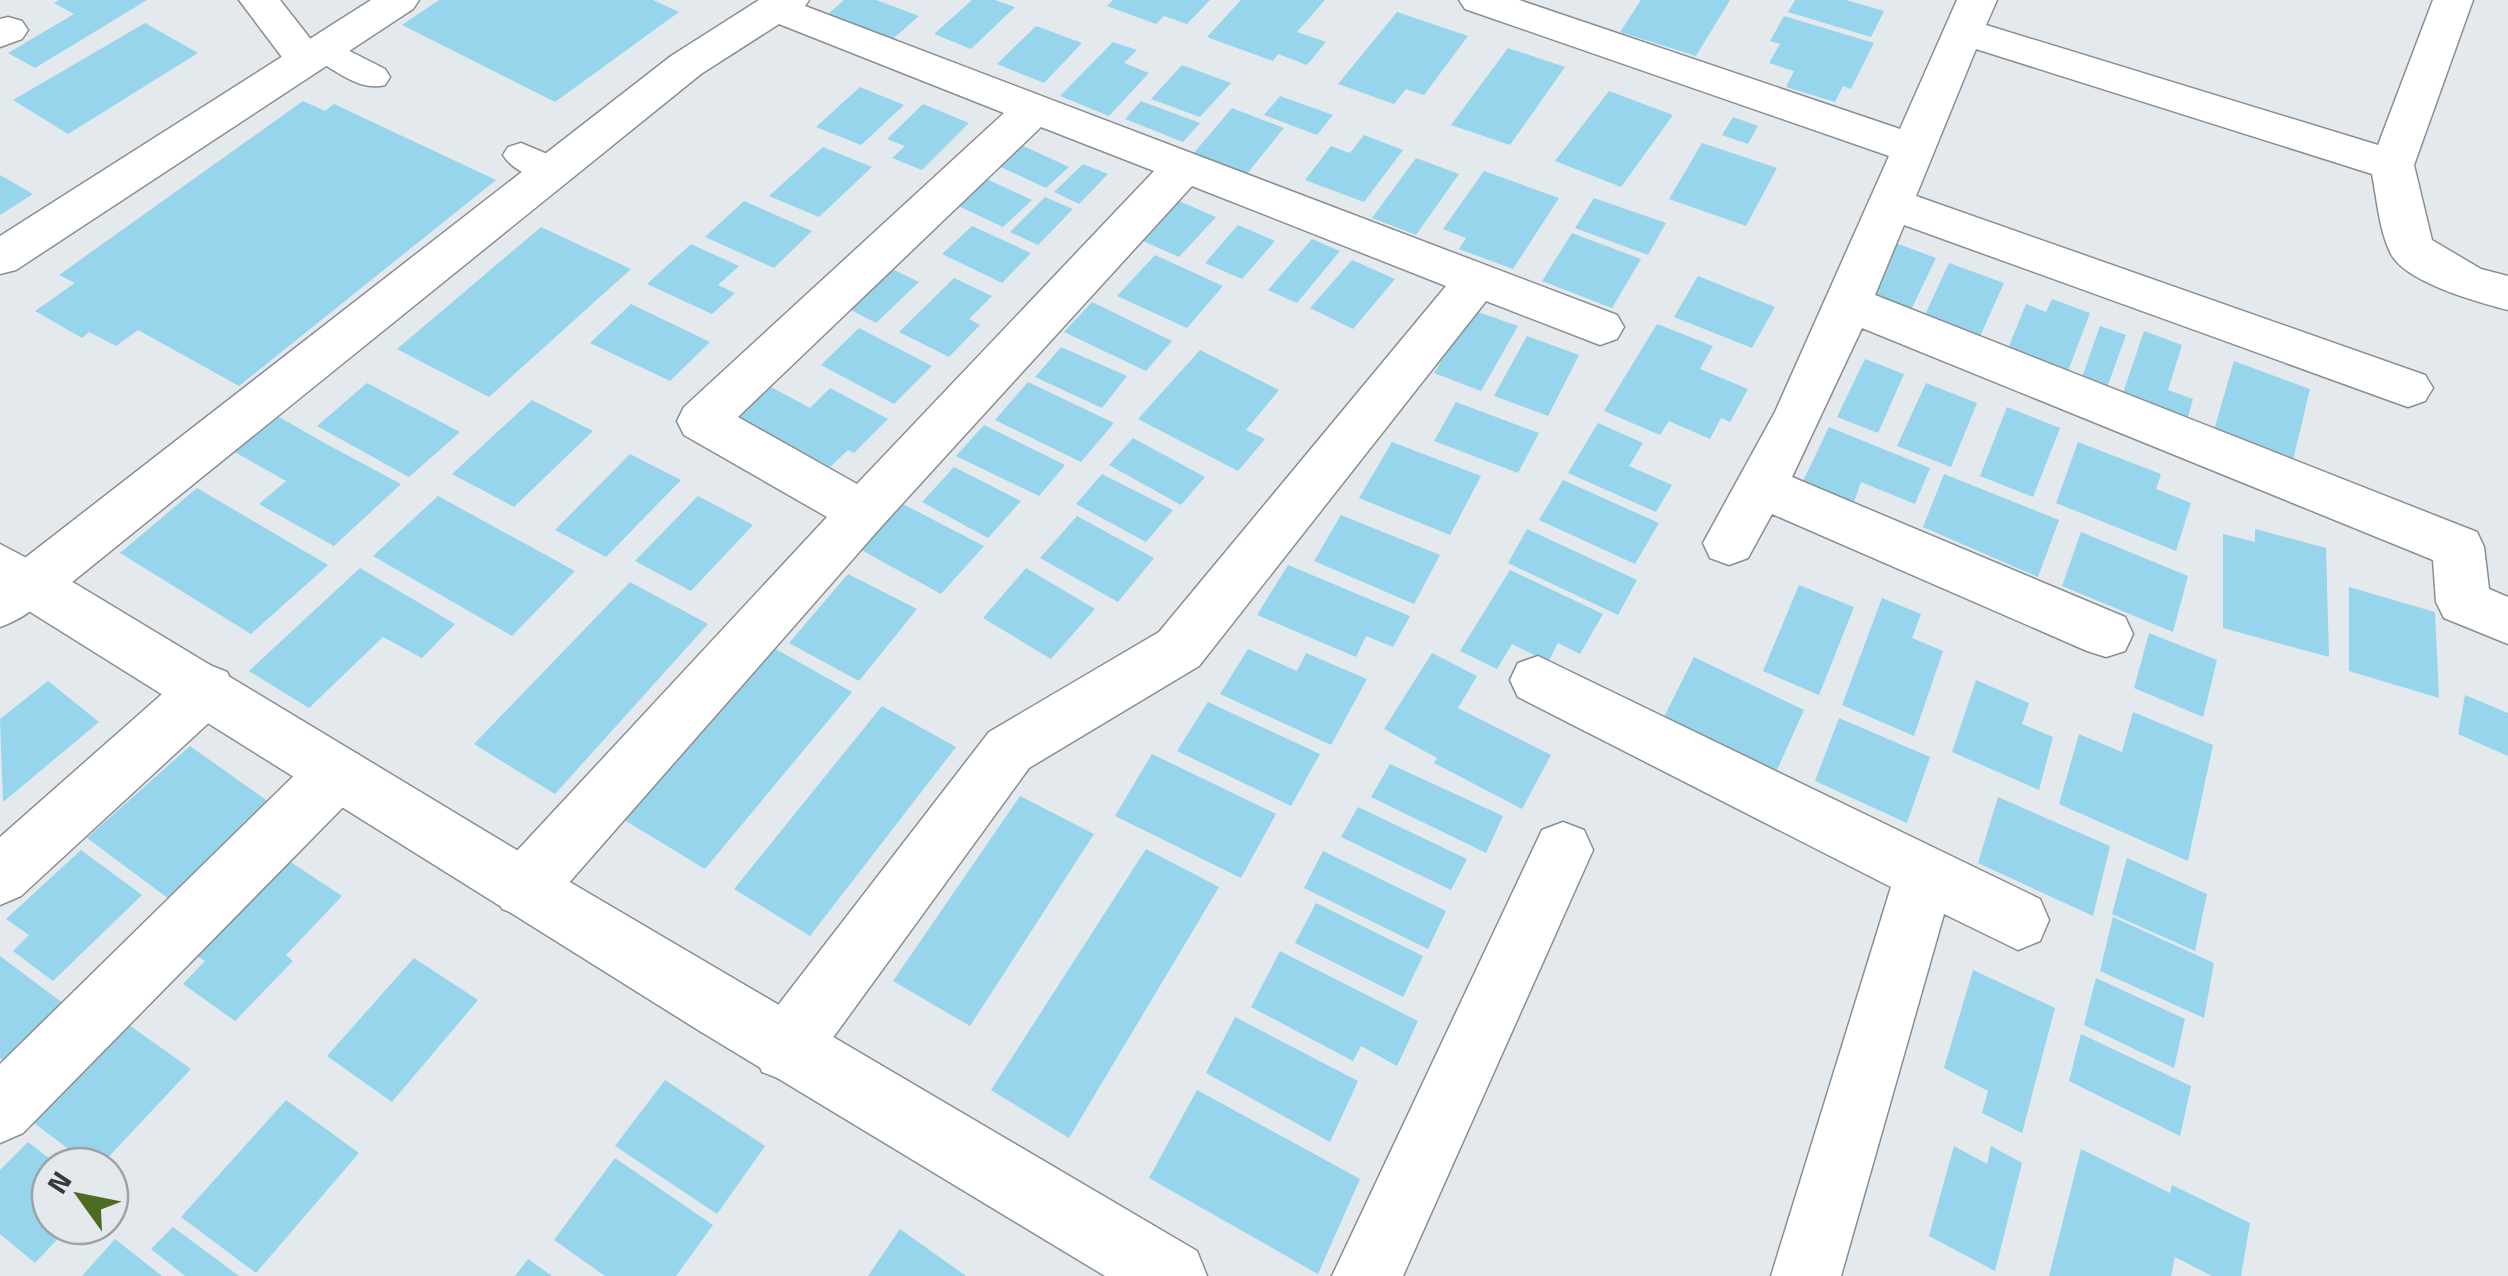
<svg xmlns="http://www.w3.org/2000/svg" width="2508" height="1276" viewBox="0 0 2508 1276" font-family="'Titillium Web',sans-serif">
<style>
.building{fill:#96d5ec}
.lines{fill:none;stroke-linecap:round;stroke-linejoin:round}
.lane-casing{stroke:#8a8e92;stroke-width:3}
.street-casing{stroke:#8a8e92;stroke-width:3}
.secondary-casing{stroke:#8a8e92;stroke-width:3}
.lane{fill:#fff;fill-rule:evenodd}
.street{fill:#fff;fill-rule:evenodd}
.secondary{fill:#fff;fill-rule:evenodd}
</style>
<rect width="100%" height="100%" fill="#e4e9ed"/>
<!-- building -->
<path class="building" d="M59,0H147L35,68L8,53L74,14L54,3Z
M439,0H653L679,12L555,102L402,25Z
M844,0H876L919,16L887,44L840,26L845,21L828,14Z
M972,0H995L1015,7L971,49L934,34Z
M1113,0H1210L1187,24L1164,16L1156,24L1107,6Z
M1241,0H1325L1297,32L1326,42L1307,65L1278,54L1273,61L1207,37Z
M1641,0H1730L1696,56L1620,32Z
M1795,0H1846L1884,11L1871,37L1788,12Z
M1397,12L1468,36L1424,95L1406,89L1394,104L1338,84Z
M1784,16L1874,43L1851,89L1843,86L1835,102L1786,87L1794,71L1769,63L1780,44L1770,41Z
M145,23L198,53L68,134L13,100Z
M1036,26L1082,43L1044,83L997,64Z
M1113,42L1137,50L1124,63L1149,73L1109,116L1060,96Z
M1508,48L1565,67L1510,145L1451,125Z
M1182,65L1231,83L1200,117L1151,99Z
M860,87L904,105L861,145L816,127Z
M1609,91L1673,115L1621,187L1555,161Z
M1280,96L1333,115L1317,135L1264,115Z
M303,101L325,111L334,104L496,180L239,386L138,330L116,346L89,332L82,338L35,311L75,283L59,275Z
M1141,101L1200,123L1183,142L1125,119Z
M923,104L969,123L922,170L892,158L905,146L887,139Z
M1232,108L1284,128L1246,175L1192,155Z
M1733,117L1758,126L1748,144L1722,135Z
M1364,135L1403,150L1364,202L1305,180L1331,146L1350,153Z
M1015,142L1069,167L1046,188L992,163Z
M1702,143L1777,168L1746,226L1669,199Z
M823,147L872,167L819,217L769,196Z
M1416,158L1459,174L1416,235L1372,218Z
M1083,164L1108,174L1079,204L1054,192Z
M1484,171L1559,198L1513,269L1459,249L1466,238L1443,229Z
M0,175L33,194L0,215Z
M980,176L1032,200L1003,227L952,203Z
M1045,197L1073,209L1038,245L1010,232Z
M1594,198L1666,223L1648,255L1575,228Z
M744,201L812,231L774,268L705,237Z
M1179,201L1216,217L1179,257L1143,241Z
M1238,225L1275,241L1242,279L1205,263Z
M972,226L1031,253L1002,283L942,254Z
M541,227L631,269L489,397L397,349Z
M1572,233L1641,259L1612,308L1542,281Z
M1312,239L1340,251L1297,303L1268,290Z
M1893,242L1936,258L1908,316L1865,300Z
M691,244L739,266L718,285L735,293L712,314L647,284Z
M1155,255L1223,286L1187,328L1117,296Z
M1352,260L1395,279L1353,329L1310,308Z
M1949,263L2004,283L1977,343L1922,321Z
M890,268L919,282L876,323L847,308Z
M1698,276L1775,307L1752,348L1674,317Z
M954,278L992,296L969,319L980,325L949,357L899,332Z
M2052,299L2090,313L2065,379L2005,356L2026,304L2046,312Z
M1092,302L1172,341L1146,371L1064,332Z
M631,304L710,342L670,381L590,343Z
M1472,310L1518,326L1481,391L1434,373Z
M1657,324L1713,346L1700,369L1748,389L1730,422L1721,418L1710,439L1669,421L1660,435L1604,411Z
M2100,326L2126,335L2105,393L2080,383Z
M859,328L932,366L894,404L821,365Z
M2144,331L2182,345L2168,390L2193,399L2186,424L2121,399Z
M1527,336L1579,355L1548,416L1494,396Z
M1061,347L1127,376L1102,408L1035,377Z
M1200,350L1279,390L1246,430L1265,439L1238,471L1138,419Z
M1865,359L1904,374L1878,433L1837,417Z
M2234,361L2310,389L2293,460L2214,430Z
M1028,382L1114,423L1081,462L995,420Z
M367,383L460,432L409,477L317,426Z
M1926,383L1977,403L1951,467L1897,446Z
M771,387L810,408L830,388L888,419L854,453L848,450L830,467L740,417Z
M532,400L593,431L514,507L452,474Z
M1456,402L1539,433L1518,473L1434,441Z
M2007,407L2060,428L2033,497L1980,476Z
M274,414L328,445L401,484L334,546L259,504L286,481L231,450Z
M1598,423L1643,443L1629,466L1672,485L1656,512L1568,473Z
M984,425L1065,465L1039,496L956,456Z
M1829,427L1930,468L1915,504L1861,482L1854,502L1803,481Z
M1133,438L1205,477L1181,505L1109,465Z
M1392,442L1481,476L1450,535L1359,498Z
M2078,442L2161,474L2156,489L2191,503L2176,551L2056,503Z
M630,454L681,480L606,557L555,530Z
M954,467L1021,501L988,538L922,502Z
M1102,474L1173,510L1146,542L1076,504Z
M1944,474L2059,520L2038,577L1923,527Z
M1563,480L1659,523L1635,564L1539,520Z
M197,488L328,565L251,634L120,553Z
M438,496L575,571L512,636L373,556Z
M698,496L753,525L691,591L635,561Z
M897,501L984,546L941,594L856,547Z
M1341,515L1440,555L1414,604L1314,561Z
M1077,516L1154,558L1118,602L1040,558Z
M1527,529L1637,580L1618,615L1508,563Z
M2255,529L2326,548L2329,657L2223,628V534L2255,542Z
M2081,532L2188,576L2173,632L2062,586Z
M1288,565L1410,616L1393,647L1366,636L1356,657L1257,615Z
M360,568L455,624L422,658L383,637L309,708L249,671Z
M1026,568L1095,609L1051,659L983,618Z
M1510,570L1603,614L1580,654L1558,643L1548,662L1512,644L1497,669L1460,651Z
M848,574L917,609L859,681L789,643Z
M630,582L708,624L555,794L474,744Z
M1799,585L1854,607L1819,695L1763,671Z
M2349,587L2435,612L2439,698L2349,671Z
M1882,598L1921,614L1912,638L1943,651L1914,736L1842,705Z
M2149,633L2217,660L2203,717L2134,688Z
M772,647L852,692L705,869L621,818Z
M1248,649L1297,671L1306,653L1367,679L1331,745L1220,694Z
M1432,653L1477,676L1458,708L1551,755L1522,809L1434,763L1437,758L1384,729Z
M1694,657L1804,710L1776,772L1664,717Z
M1976,680L2029,703L2022,724L2053,737L2039,790L1952,752Z
M48,681L99,722L3,802L0,719Z
M2465,695L2508,713V756L2458,734Z
M1208,702L1320,754L1291,806L1177,751Z
M882,706L956,747L810,936L734,889Z
M2133,712L2213,745L2188,861L2059,804L2079,734L2122,752Z
M1839,718L1930,757L1907,823L1815,781Z
M190,746L269,802L169,899L87,838Z
M1152,754L1276,814L1241,878L1115,816Z
M1390,764L1503,816L1486,853L1371,797Z
M1020,796L1094,834L970,1026L893,981Z
M1998,797L2110,846L2093,916L1978,863Z
M1358,807L1467,859L1451,890L1341,837Z
M1146,849L1219,887L1069,1138L991,1090Z
M81,850L142,895L53,981L13,951L29,935L6,919Z
M1323,851L1446,911L1428,949L1304,888Z
M283,857L342,896L286,955L293,961L235,1021L183,984L205,961L190,951Z
M2127,858L2207,894L2195,951L2112,914Z
M1316,903L1423,956L1403,997L1295,943Z
M2113,917L2214,963L2204,1018L2100,971Z
M1280,951L1418,1021L1397,1066L1361,1046L1353,1061L1251,1007Z
M0,956L64,1004L4,1062L0,1058Z
M414,958L478,1000L392,1102L327,1056Z
M1973,970L2055,1008L2022,1133L1982,1113L1988,1091L1944,1068Z
M2096,978L2185,1019L2174,1068L2084,1025Z
M1235,1017L1358,1081L1330,1142L1206,1073Z
M122,1020L191,1069L100,1166H91L26,1117Z
M2081,1034L2191,1086L2180,1136L2069,1081Z
M665,1080L765,1146L717,1214L615,1146Z
M1197,1090L1360,1179L1318,1274L1149,1178Z
M286,1100L359,1153L256,1273L181,1217Z
M28,1142L59,1166H50V1226H70L35,1263L0,1234V1170Z
M1954,1146L1987,1164L1991,1146L2022,1163L1995,1271L1929,1236Z
M2081,1149L2170,1193L2172,1185L2250,1223L2241,1276H2212L2175,1257L2171,1276H2049Z
M615,1158L713,1225L676,1276H605L554,1240Z
M173,1227L239,1276H185L151,1249Z
M900,1229L966,1276H868Z
M115,1239L162,1276H82Z
M528,1259L552,1276H515Z"/>
<g class="lines">
<!-- lane casing -->
<g class="lane-casing">
<path id="lane" d="M324,38L385,69L390,77L385,85C359,92 334,69 312,57L307,49L312,41Z
M521,143L564,161L569,170L564,179C544,184 514,173 503,155L508,147Z
M31,566L47,571L53,584C43,605 22,619 0,627V583Z"/>
</g>
<!-- street casing -->
<g class="street-casing">
<path id="street" d="M239,0H280L327,60L321,69L306,73L291,69Z
M759,0H809L805,6L1617,315L1624,327L1617,339L1600,345L1486,301L1199,666L1029,768L808,1072L785,1081L762,1072L753,1049L762,1026L989,732L1159,632L1446,286L1192,186L881,527L546,909L524,917L502,909L494,888L502,867L827,517L684,435L677,421L684,407L1004,113L779,24L701,74L50,600L31,606L12,600L4,584L12,568L671,56ZM1041,127L1154,171L857,484L738,417Z
M1459,0H1519L1900,129L1957,0H1997L1986,25L2378,145L2433,0H2473L2414,165L2432,240L2481,269L2508,276V310C2478,302 2403,282 2390,252C2379,229 2377,199 2372,174L1976,49L1916,196L2425,375L2433,388L2425,401L2408,407L2391,401L1904,225L1875,295L2477,532L2484,547L2489,589L2508,597V644L2444,618L2436,602L2433,560L1862,328L1792,477L2125,617L2133,634L2125,651L2106,657L2087,651L1772,514L1748,558L1729,565L1710,558L1703,543L1775,412L1889,156L1465,9Z
M8,17L22,21L28,30L22,39L0,47V19Z
M1538,656L2040,899L2049,920L2040,941L2018,950L1944,914L1841,1276H1771L1891,887L1518,697L1510,680L1518,663Z
M207,664L227,672L235,689L227,706L21,896L0,905V837L187,672Z
M337,747L358,754L366,773L358,792L23,1133L0,1143V1064L316,754Z
M1563,822L1584,830L1593,850L1403,1276H1332L1542,830Z"/>
</g>
<!-- secondary casing -->
<g class="secondary-casing">
<path id="secondary" d="M371,0H419L413,9L16,270L0,274V236Z
M0,544L76,584L563,878L1197,1251L1207,1276H1105L698,1030L0,593Z"/>
</g>
<!-- lane -->
<use href="#lane" class="lane"/>
<!-- street -->
<use href="#street" class="street"/>
<!-- secondary -->
<use href="#secondary" class="secondary"/>
</g>
<!-- north arrow -->
<g transform="translate(80 1196) rotate(303)"><circle r="48" fill="#e4e9ed" stroke="#9ea2a5" stroke-width="2.5"/>
<path d="M0-8L18 38L0 25L-18 38Z" fill="#4e6c21"/>
<text y="-15" font-size="28" font-weight="bold" text-anchor="middle" fill="#36383a">N</text>
</g>
</svg>
